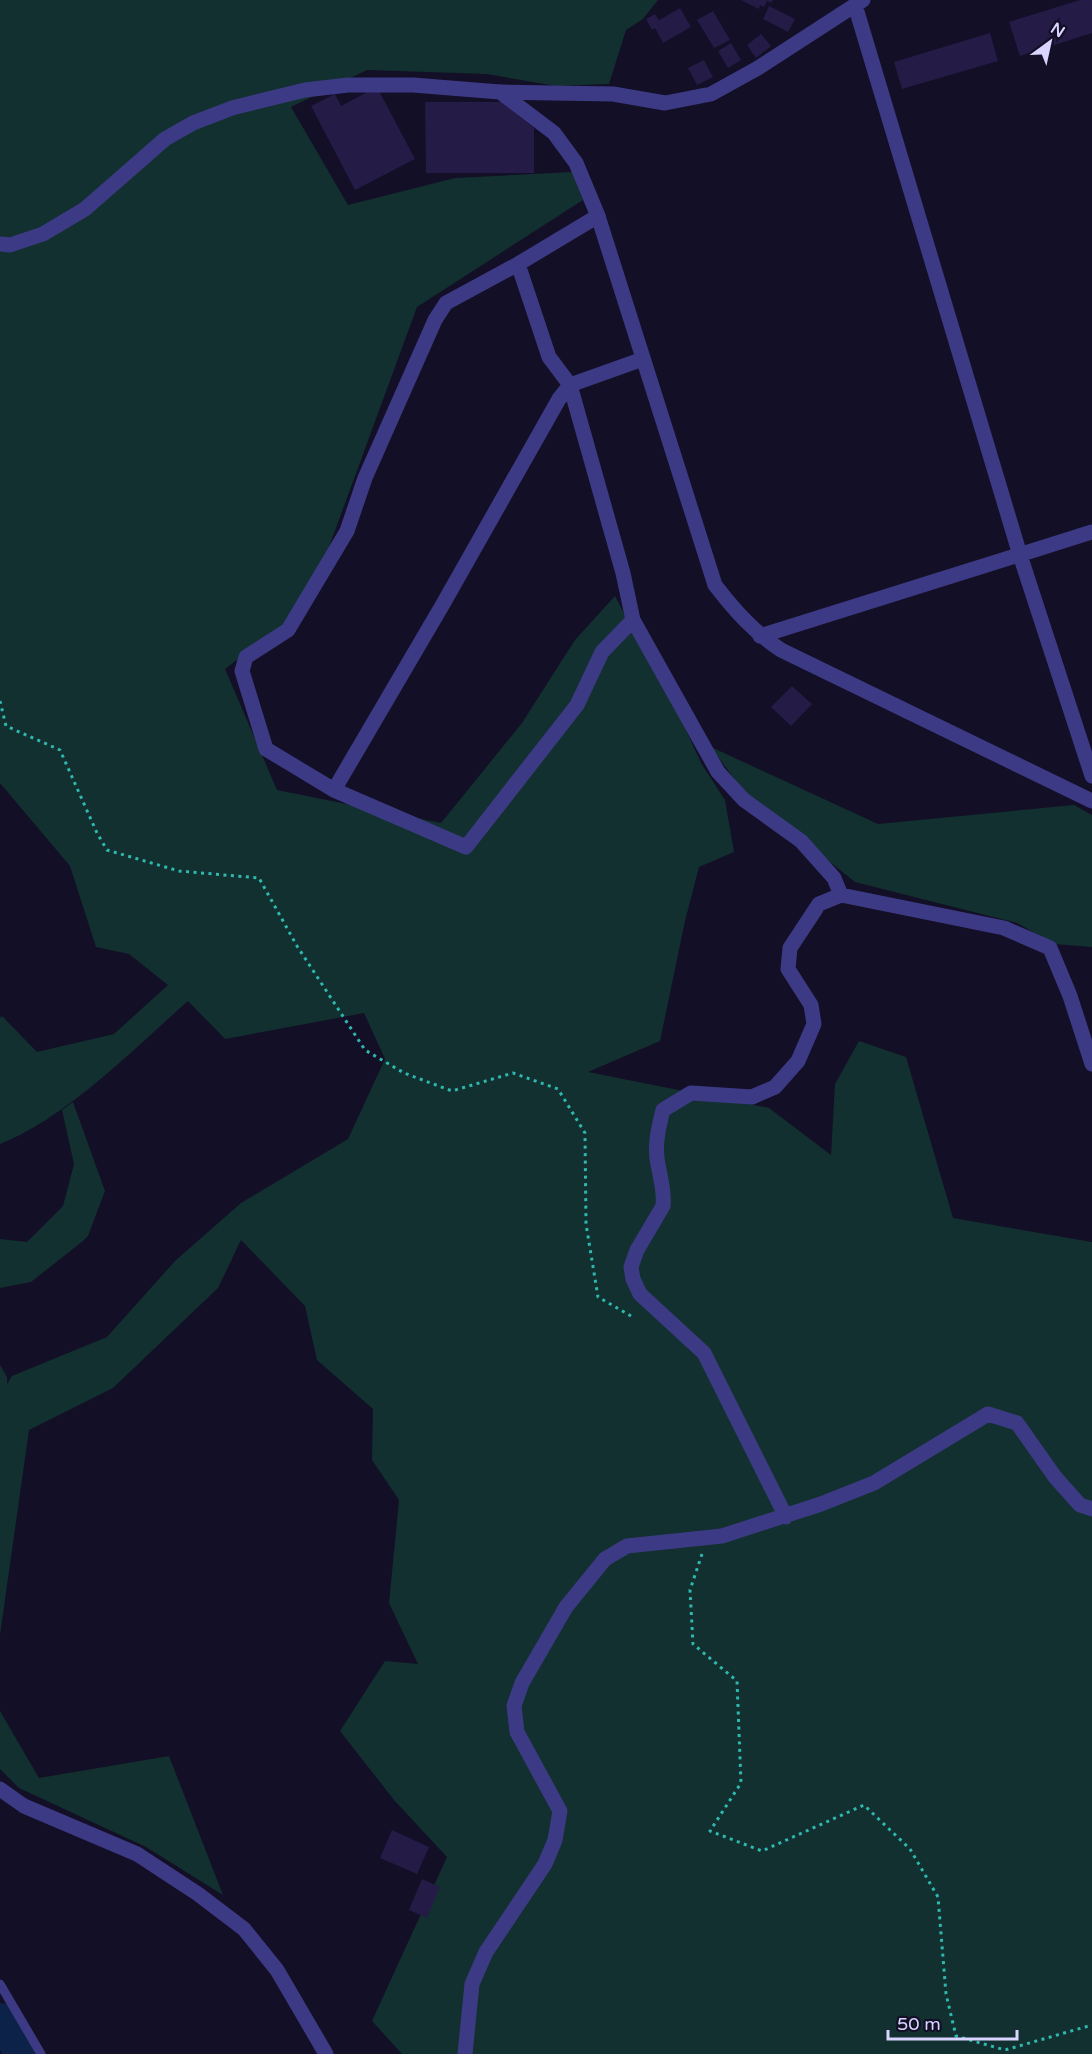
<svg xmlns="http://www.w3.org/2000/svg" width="1092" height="2054" viewBox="0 0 1092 2054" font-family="'Varela Round',sans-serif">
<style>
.green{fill:#12302f}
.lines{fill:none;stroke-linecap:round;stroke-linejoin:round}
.river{stroke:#0c2248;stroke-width:32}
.building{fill:#241b47}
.path{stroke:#2fb8b0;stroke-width:3;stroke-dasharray:3 4.5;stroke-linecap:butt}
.service{stroke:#3d3a85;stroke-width:9}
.minor{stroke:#3d3a85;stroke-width:15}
.tertiary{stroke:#3d3a85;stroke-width:15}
</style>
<rect width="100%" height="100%" fill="#130f26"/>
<!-- green -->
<path class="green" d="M0,0H658L643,19L626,30L609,84L556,86L487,74L367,70L291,107L348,205L455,178L572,172L583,200L417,307L329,547L286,623L225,669L277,790L441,823L522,723L575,640L615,596L687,732L701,763L725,800L734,852L699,867L685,921L660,1041L588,1072L769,1108L831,1155L835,1084L859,1041L906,1057L953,1218L1092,1242V2054H402L372,2021L447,1857L394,1800L340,1731L385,1661L418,1664L389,1603L399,1500L372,1460L373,1409L317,1360L305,1306L241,1240L218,1288L113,1388L29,1430L0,1635V1365L7,1377V1384L12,1376L107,1337L175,1261L241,1203L348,1139L385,1059L364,1013L225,1039L188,1001C134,1049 66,1118 0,1144V1018L2,1016L37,1052L114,1034L168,985L129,954L96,947L70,866L0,783Z
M711,747L878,824L1074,805L1092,815V947L1054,944L1017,923L855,882L746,795Z
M73,1102L105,1191L88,1236L83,1241L31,1282L0,1288V1239L27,1242L63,1206L74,1164L62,1110Z
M0,1711L39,1778L169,1756L223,1895L146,1847L19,1788L0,1769Z"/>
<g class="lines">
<!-- river -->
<path class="river" d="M0,2019L21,2054"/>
</g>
<!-- building -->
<path class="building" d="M741,0H773L771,3L767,1L764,7L760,5L759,9Z
M1080,0H1092V33L1020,56L1009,22Z
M769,6L795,19L788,32L763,19Z
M680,8L691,27L663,43L655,28L652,30L646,19L655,14L659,20Z
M713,11L730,40L714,48L697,20Z
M990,33L998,61L902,89L894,62Z
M761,34L771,46L756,58L747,45Z
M731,43L741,60L728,68L718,51Z
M704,60L713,77L697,85L688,68Z
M377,87L415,159L355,190L311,106L335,94L341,106Z
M425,102H501L534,128V173H426Z
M792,686L812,704L791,726L771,707Z
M392,1830L429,1847L417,1874L380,1858Z
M422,1879L440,1887L427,1918L409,1910Z"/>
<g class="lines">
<!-- path -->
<path class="path" d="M0,701L6,726L60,750L97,833L107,850L179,871L259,878L297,946L365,1050L404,1073L452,1091L513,1073L558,1089L585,1133L586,1224L598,1297L631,1316
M702,1554L690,1590L693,1644L737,1681L741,1783L710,1831L762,1851L864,1805L910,1849L938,1897L946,1994L956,2036L1005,2050L1092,2025"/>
<!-- service -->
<path class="service" d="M0,1984L41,2054"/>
<!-- minor -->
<path class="minor" d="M855,5L1020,555L1092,776
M500,92L613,94L665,103L711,94L758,68L863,0
M598,216L518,264L446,303L435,320L365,478L347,531L288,630L246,657L242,671L266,749L334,790L466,847L577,705L602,652L633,620
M518,264L549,357L570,385L623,573L633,620L718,772L744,800L801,841L834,878L841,895
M760,636L1092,532
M334,790L443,604L559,399L570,385L643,359
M786,1517L704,1353L640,1294L633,1279L631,1267L637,1250L663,1206C665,1190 659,1174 657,1158C655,1142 659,1126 663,1110L691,1093L752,1097L775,1087L798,1061L814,1024L811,1005L788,969L790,948L819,904L841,895L1004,928L1050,948L1070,996L1092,1064
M0,1789L24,1806L137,1854L198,1894L244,1929L277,1970L326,2054
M465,2054L472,1984L486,1952L545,1864L555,1840L560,1811L517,1732L514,1706L522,1683L566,1607L605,1559L627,1546L722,1536L821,1504L874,1483L988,1414L1017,1423L1055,1477L1080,1505L1092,1509"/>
<!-- tertiary -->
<path class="tertiary" d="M0,244L10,245L43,234L85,209L165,139L193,123L232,108L305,90L348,85H413L500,92L554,133L576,163L598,216L715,585C735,611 754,632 781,650L1092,801"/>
</g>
<!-- north arrow -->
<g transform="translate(1050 42) rotate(33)" stroke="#130f26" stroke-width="4.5" paint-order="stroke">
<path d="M0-4.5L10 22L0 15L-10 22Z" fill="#d9d4ff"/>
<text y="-9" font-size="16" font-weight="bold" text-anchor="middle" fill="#d9d4ff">N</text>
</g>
<!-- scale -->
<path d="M888 2030v9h129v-9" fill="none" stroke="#d9d4ff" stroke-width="3"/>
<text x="897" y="2030" font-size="18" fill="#d9d4ff" stroke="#130f26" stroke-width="4.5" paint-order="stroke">50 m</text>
</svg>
